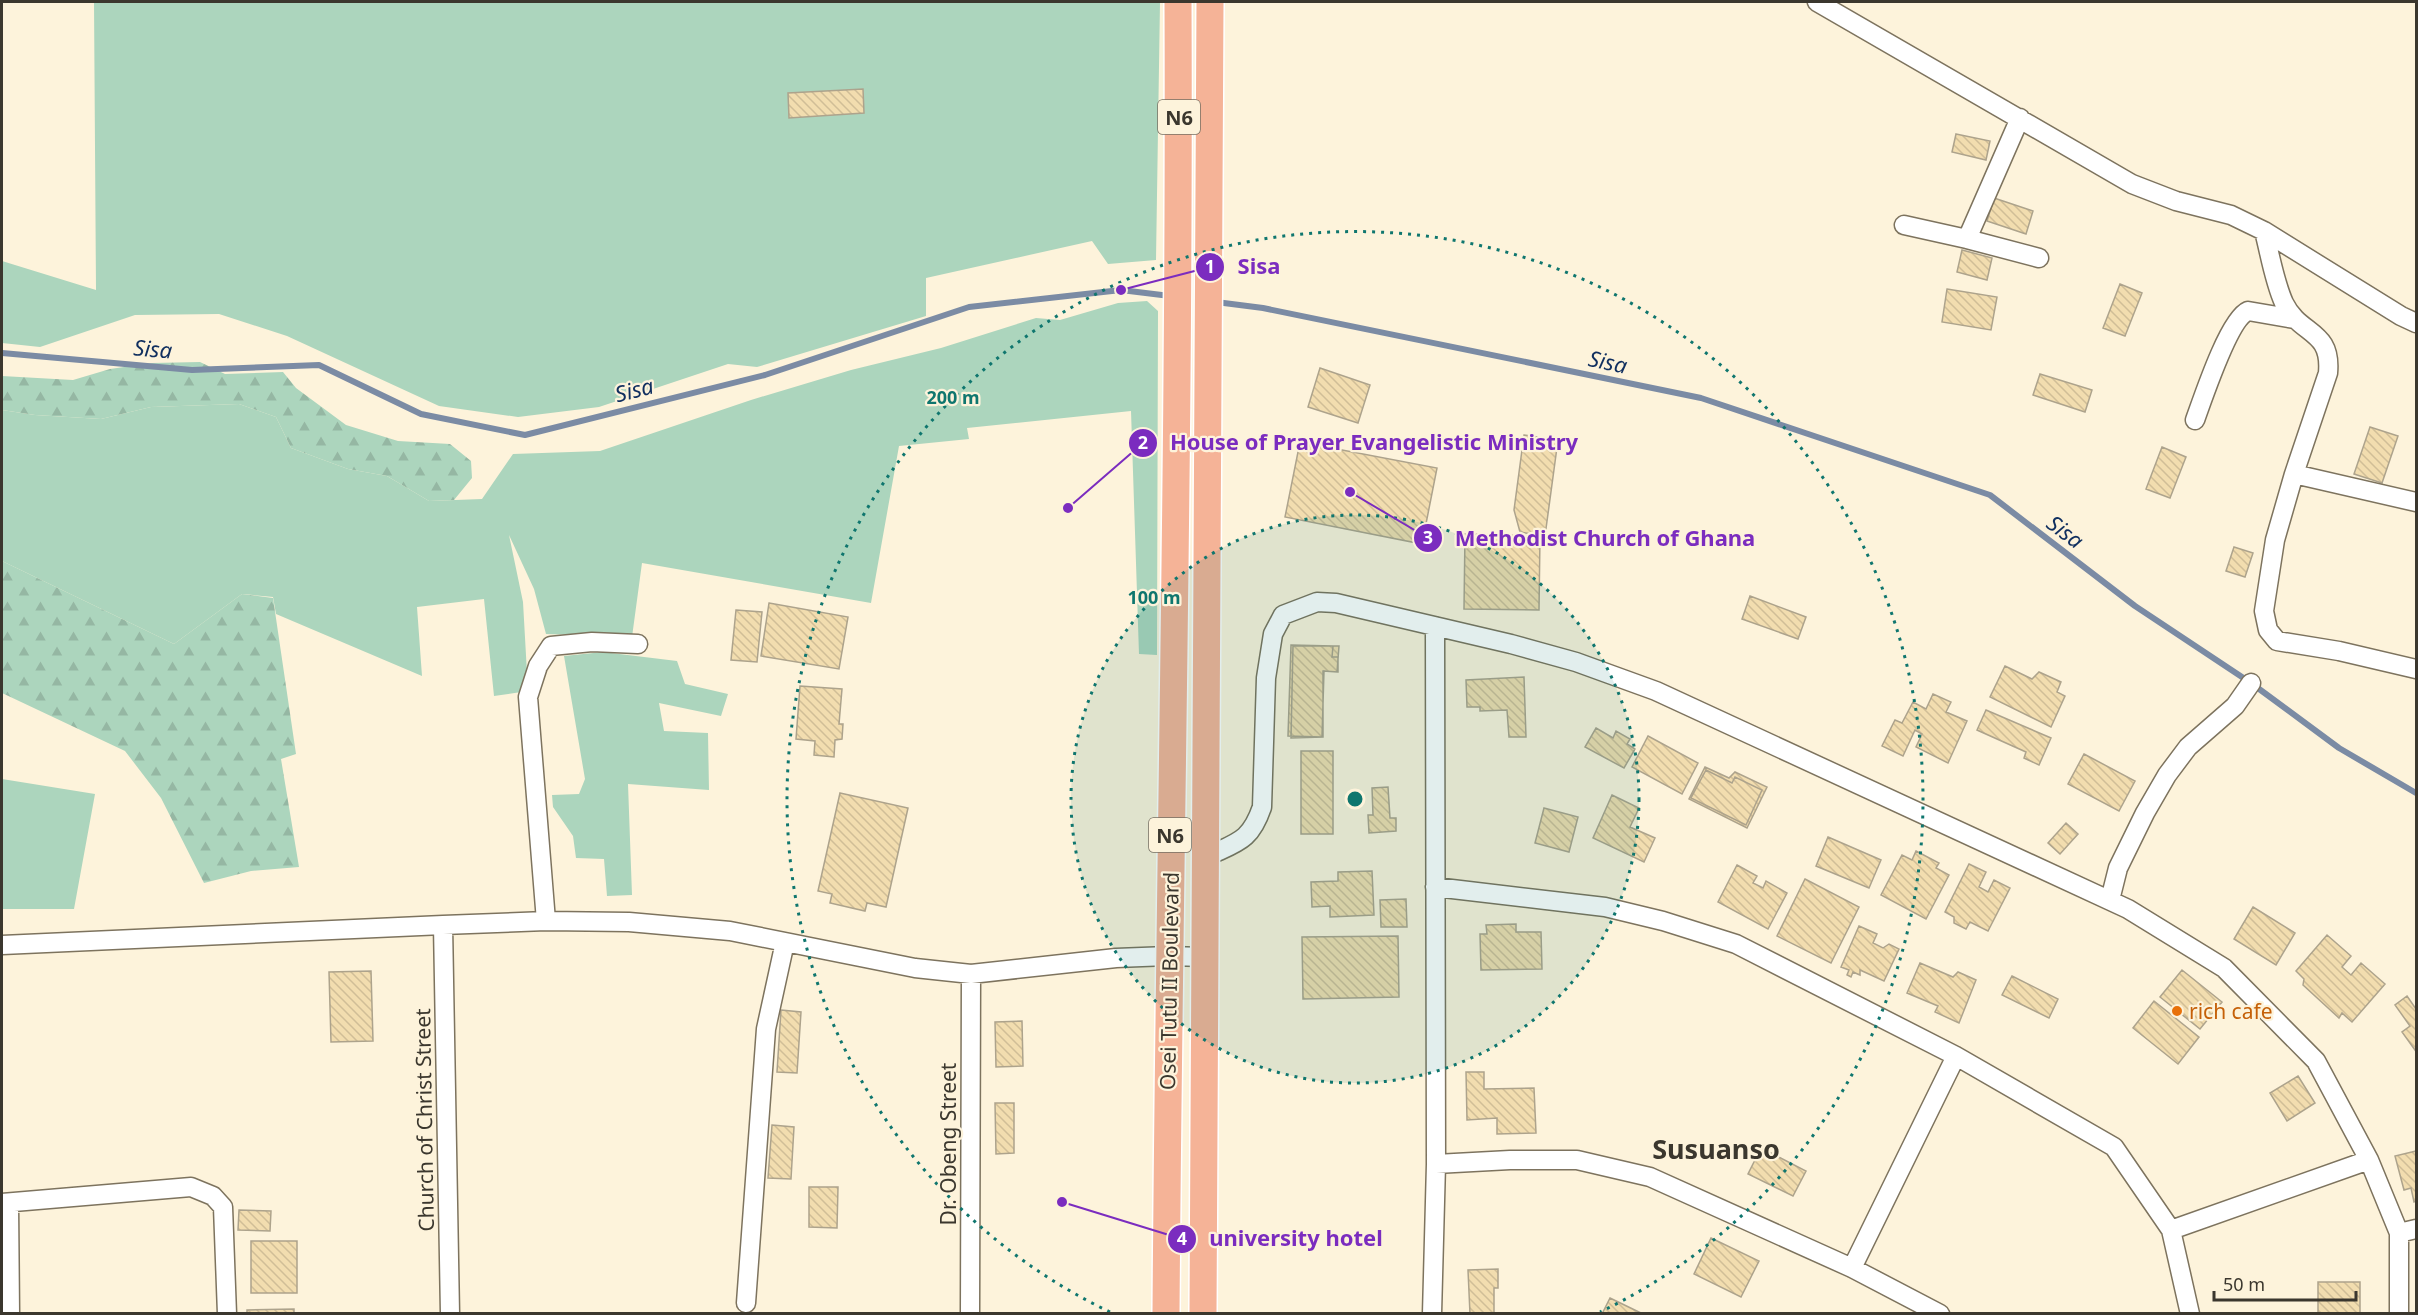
<svg xmlns="http://www.w3.org/2000/svg" width="2418" height="1315" viewBox="0 0 2418 1315" font-family="'Noto Sans',sans-serif">
<style>
.grass{fill:#acd5bd}
.forest{fill:url(#forest-firs)}
.lines{fill:none;stroke-linecap:round;stroke-linejoin:round}
.stream{stroke:#7b8ba4;stroke-width:6}
.building{fill:url(#building-back-hatch);stroke:#ada38c;stroke-width:1.5}
.minor-casing{stroke:#7d735e;stroke-width:21}
.highway-casing{stroke:#fff;stroke-width:30}
.minor{stroke:#fff;stroke-width:18}
.highway{stroke:#f5b397;stroke-width:27}
.ring{fill:none;stroke:#0f766e;stroke-width:3;stroke-dasharray:3 6}
.food-dot{fill:#e8710a;stroke:#fdf3db;stroke-width:2}
.labels{text-anchor:middle;dominant-baseline:central;stroke-width:4.5;stroke-linejoin:round;paint-order:stroke}
.shield{fill:#fdf3db;stroke:#756f62;stroke-width:1.5}
.shield-label{font-size:20px;font-weight:bold;fill:#3b372e}
.street-label{font-size:21px;fill:#3b372e;stroke:#fdf3db}
.food-label{font-size:21px;fill:#c56008;stroke:#fdf3db;text-anchor:start}
.water-label{font-size:22px;font-style:italic;fill:#102f5f;stroke:#fdf3db}
.district-label{font-size:27px;font-weight:bold;fill:#3b372e;stroke:#fdf3db}
.centre{fill:#0f766e;stroke:#fdf3db;stroke-width:3}
.ring-label{font-size:18px;text-anchor:middle;font-weight:bold;fill:#0f766e;stroke:#fdf3db;stroke-width:4.5;stroke-linejoin:round;paint-order:stroke}
.leader{fill:none;stroke:#7b2cbf;stroke-width:2}
.callout-dot{fill:#7b2cbf;stroke:#fdf3db;stroke-width:2}
.mark-label{font-size:18px;text-anchor:middle;font-weight:bold;fill:#fff}
.callout-label{font-size:22px;text-anchor:middle;font-weight:bold;fill:#7b2cbf;stroke:#fdf3db;stroke-width:4.5;stroke-linejoin:round;paint-order:stroke}
</style>
<defs>
<pattern id="forest-firs" width="22" height="20" patternUnits="userSpaceOnUse" patternTransform="scale(1.5)"><rect width="22" height="20" fill="#acd5bd"/><path d="M5 1l3.5 6h-7zM16 11l3.5 6h-7z" fill="#95b7a3"/></pattern>
<pattern id="building-back-hatch" width="6" height="6" patternUnits="userSpaceOnUse" patternTransform="scale(1.5)"><rect width="6" height="6" fill="#f2ddaf"/><path d="M-1 5l2 2M0 0l6 6M5-1l2 2" fill="none" stroke="#d0be97"/></pattern>
</defs>
<rect width="100%" height="100%" fill="#fdf3db"/>
<!-- grass -->
<path class="grass" d="M94,2H1160L1156,260L1108,264L1092,241L926,278V316L757,367L728,364L599,407L518,417L439,406L287,336L219,314L135,315L40,347L2,343V261L96,290Z
M1147,301L1158,311L1157,655L1139,654L1131,411L967,428L969,439L899,446L871,603L642,563L632,637L546,634L534,589L509,535L523,602L528,691L494,696L484,599L417,607L422,676L276,614L273,597L242,594L174,644L2,561V410L35,415L101,419L151,407L239,404L276,417L291,448L348,469L387,476L429,501L482,499L513,454L600,451L751,400L851,370L941,348L1036,318L1060,320L1118,303Z
M603,652L677,661L685,684L728,694L721,716L659,703L664,731L708,733L709,790L628,784L632,895L607,896L604,859L576,858L573,836L553,807L552,795L579,794L585,779L564,656Z
M2,779L95,794L74,909H2Z"/>
<!-- forest -->
<path class="forest" d="M200,362L225,374L283,372L296,388L346,425L398,441L450,444L471,461L472,478L454,500L429,501L387,476L348,469L291,448L276,417L239,404L151,407L101,419L35,415L2,410V376L73,380L110,369L152,363Z
M2,561L174,644L242,594L273,598L296,754L281,759L299,867L251,871L204,883L161,798L125,751L2,693Z"/>
<g class="lines">
<!-- stream -->
<path class="stream" d="M1216,302L1263,308L1701,398L1990,495L2135,606L2251,683L2339,748L2416,793
M2,353L192,370L319,365L421,414L525,435L765,375L969,307L1121,290L1170,296"/>
</g>
<!-- building -->
<path class="building" d="M863,89L864,113L789,118L788,93Z
M1956,134L1990,141L1986,160L1952,152Z
M1994,198L2033,211L2026,234L1987,221Z
M1962,250L1992,258L1987,280L1957,272Z
M2120,284L2142,293L2125,336L2103,328Z
M1947,289L1997,297L1991,330L1942,322Z
M1320,368L1370,385L1358,423L1308,407Z
M2040,374L2092,390L2085,412L2033,395Z
M2370,427L2398,436L2382,483L2354,474Z
M1524,435L1558,440L1545,536L1520,532L1514,510Z
M1300,442L1437,468L1422,544L1285,517Z
M2162,447L2186,457L2170,498L2146,489Z
M1465,534L1540,536L1539,610L1464,609Z
M2234,547L2253,553L2245,577L2226,571Z
M1750,596L1806,617L1798,639L1742,619Z
M769,603L848,617L839,669L761,656Z
M736,610L762,612L757,662L731,660Z
M1291,645L1333,646L1332,657H1338V672L1324,671L1322,737L1288,736Z
M1293,646H1339L1337,672L1323,671V737L1291,738Z
M2005,666L2032,679L2039,672L2061,682L2057,692L2065,696L2051,727L1990,697Z
M1524,677L1526,737H1509L1507,710L1480,711V707H1467L1466,680Z
M800,686L842,689L839,724H843L842,739L835,740L834,757L814,755L815,741L796,739Z
M1933,694L1951,702L1946,712L1967,721L1948,763L1916,747L1922,734L1915,730L1903,756L1882,746L1895,720L1902,723L1913,702L1926,709Z
M1986,710L2051,738L2039,765L2024,758L2026,752L1977,730Z
M1596,728L1613,738L1616,731L1630,739L1627,744L1635,749L1624,768L1585,747Z
M1648,736L1698,763L1682,794L1632,767Z
M1301,751H1333V834H1301Z
M2084,754L2135,781L2119,811L2068,784Z
M1705,767L1729,778L1735,772L1767,787L1747,828L1689,799Z
M1706,770L1732,783L1735,777L1762,790L1746,825L1691,798Z
M1388,787L1390,818H1396V831L1369,833L1368,815H1373L1372,788Z
M840,793L908,808L886,907L867,903L865,911L830,903L832,894L818,891Z
M1612,795L1639,808L1630,827L1655,838L1644,862L1593,838Z
M1544,808L1578,817L1569,852L1535,843Z
M2066,823L2078,834L2060,854L2048,843Z
M1828,837L1881,860L1869,888L1816,866Z
M1916,851L1939,863L1936,868L1949,875L1926,919L1881,895L1902,855L1912,860Z
M1969,864L1986,872L1979,887L1988,892L1994,880L2010,888L1988,931L1970,922L1966,929L1954,923V917L1945,912Z
M1737,865L1757,876L1753,883L1763,888L1766,881L1787,893L1768,929L1718,902Z
M1372,871L1374,915L1330,917V906L1312,907L1311,882L1338,881V872Z
M1805,879L1859,907L1831,963L1777,936Z
M1406,899L1407,927H1381L1380,900Z
M2253,907L2295,933L2276,965L2234,939Z
M1516,924V932H1541L1542,969L1481,970L1480,934H1487L1486,925Z
M1859,926L1877,934L1873,943L1883,948L1889,944L1899,949L1884,981L1860,970V975L1853,972L1851,977L1847,975L1849,970L1841,967Z
M2327,935L2351,956L2342,967L2351,975L2361,963L2385,984L2352,1022L2342,1013L2339,1018L2303,985L2304,979L2296,971Z
M1398,936L1399,997L1303,999L1302,937Z
M1920,963L1953,977L1958,972L1976,980L1959,1023L1935,1012L1938,1006L1907,993Z
M2182,970L2222,1002L2200,1029L2160,997Z
M371,971L373,1041L331,1042L329,972Z
M2012,976L2058,999L2049,1018L2002,995Z
M2407,996L2416,1009V1049L2415,1050L2402,1032L2410,1026L2395,1005Z
M2154,1001L2199,1037L2178,1064L2133,1028Z
M781,1010L801,1012L797,1073L777,1072Z
M1022,1021L1023,1066L996,1067L995,1022Z
M1466,1072H1484V1089L1534,1088L1536,1133L1497,1134V1118L1467,1120Z
M2298,1076L2315,1103L2287,1121L2270,1093Z
M995,1103H1014V1153L996,1154Z
M772,1125L794,1127L791,1179L768,1178Z
M1761,1148L1806,1171L1793,1196L1748,1174Z
M2416,1151V1201L2414,1202L2411,1188L2404,1190L2395,1156Z
M809,1187H838L837,1228L809,1227Z
M239,1210L271,1211L270,1231L238,1230Z
M1711,1238L1759,1261L1741,1297L1694,1274Z
M251,1241H297V1293H251Z
M1498,1269V1288H1494V1314H1470L1468,1270Z
M2318,1282H2360V1314H2318Z
M1610,1298L1643,1314H1602Z
M294,1309V1314H247V1310Z"/>
<g class="lines">
<!-- minor casing -->
<g class="minor-casing">
<path id="minor" d="M1817,2L2132,184L2176,201L2231,215L2264,231L2401,316L2416,323
M1904,225L1967,239L2020,118
M2264,231C2270,254 2274,281 2284,303C2300,336 2332,329 2328,373L2294,474L2275,540L2264,611L2268,630L2277,641L2339,651L2416,669
M1967,239L2039,258
M2195,420C2203,398 2229,319 2248,311L2294,319
M2294,474L2416,502
M1206,857C1237,842 1250,842 1262,807L1266,678L1273,634L1283,615L1317,602L1336,603L1511,644L1576,662L1656,691L2128,909L2224,968L2316,1061L2369,1160L2399,1233V1314
M1435,887L1605,907L1663,921L1736,944L1956,1056L2114,1147L2171,1230L2190,1314
M2110,900L2118,868L2145,813L2167,775L2188,747L2235,706L2251,683
M546,921L528,697L538,666L551,646L592,642L638,644
M443,925L450,1314
M2,945L443,925L546,921L629,922L730,931L915,968L971,974L1116,958L1168,956L1205,957
M1436,1164L1510,1160H1577L1650,1177L1852,1268L1940,1314
M2,1203L191,1187L213,1196L223,1207L227,1314
M9,1203L10,1314
M2171,1230L2369,1160
M2399,1233L2416,1229
M1852,1268L1956,1056
M746,1303L766,1029L785,942
M970,1314L971,974
M1432,1314L1436,1164L1435,626"/>
</g>
<!-- highway casing -->
<g class="highway-casing">
<path id="highway" d="M1166,1314C1169,876 1180,439 1178,2
M1203,1314L1210,2"/>
</g>
<!-- minor -->
<use href="#minor" class="minor"/>
<!-- highway -->
<use href="#highway" class="highway"/>
</g>
<!-- distance rings -->
<circle cx="1355" cy="799" r="284" fill="#0f766e" fill-opacity=".12"/>
<g class="ring">
<circle cx="1355" cy="799" r="284"/>
<path d="M1110 1312A568 568 0 1 1 1600 1312"/>
</g>
<!-- markers -->
<circle class="food-dot" cx="2177" cy="1011" r="6"/>
<g class="labels">
<!-- shield labels -->
<g class="shield">
<rect x="1158" y="100" width="42" height="34" rx="4.5"/>
<rect x="1149" y="818" width="42" height="34" rx="4.5"/>
</g>
<g class="shield-label">
<text x="1179" y="117">N6</text>
<text x="1170" y="835">N6</text>
</g>
<!-- street labels -->
<g class="street-label">
<text transform="translate(1169 981) rotate(-89)">Osei Tutu II Boulevard</text>
<text transform="translate(424 1120) rotate(-91)">Church of Christ Street</text>
<text transform="translate(948 1144) rotate(-90)">Dr. Obeng Street</text>
</g>
<!-- food labels -->
<g class="food-label">
<text x="2189" y="1011">rich cafe</text>
</g>
<!-- water labels -->
<g class="water-label">
<text transform="translate(153 348) rotate(5)">Sisa</text>
<text transform="translate(1608 361) rotate(12)">Sisa</text>
<text transform="translate(634 389) rotate(-14)">Sisa</text>
<text transform="translate(2066 531) rotate(37)">Sisa</text>
</g>
<!-- district labels -->
<g class="district-label">
<text x="1716" y="1148">Susuanso</text>
</g>
</g>
<circle cx="1355" cy="799" r="9" class="centre"/>
<g class="ring-label">
<text x="953" y="404">200 m</text>
<text x="1154" y="604">100 m</text>
</g>
<!-- callouts -->
<path class="leader" d="M1121 290L1210 267M1068 508L1143 443M1350 492L1428 538M1062 1202L1182 1239"/>
<g class="callout-dot">
<circle cx="1121" cy="290" r="6"/>
<circle cx="1068" cy="508" r="6"/>
<circle cx="1350" cy="492" r="6"/>
<circle cx="1062" cy="1202" r="6"/>
<circle cx="1210" cy="267" r="15"/>
<circle cx="1143" cy="443" r="15"/>
<circle cx="1428" cy="538" r="15"/>
<circle cx="1182" cy="1239" r="15"/>
</g>
<g class="mark-label">
<text x="1210" y="273">1</text>
<text x="1143" y="449">2</text>
<text x="1428" y="544">3</text>
<text x="1182" y="1245">4</text>
</g>
<g class="callout-label">
<text x="1259" y="274">Sisa</text>
<text x="1374" y="450">House of Prayer Evangelistic Ministry</text>
<text x="1605" y="546">Methodist Church of Ghana</text>
<text x="1296" y="1246">university hotel</text>
</g>
<!-- border -->
<rect width="2418" height="1315" fill="none" stroke="#3b372e" stroke-width="6"/>
<!-- scale -->
<path d="M2214 1291v9h142v-9" fill="none" stroke="#3b372e" stroke-width="3"/>
<text x="2223" y="1291" font-size="18" fill="#3b372e" stroke="#fdf3db" stroke-width="4.5" paint-order="stroke">50 m</text>
</svg>
